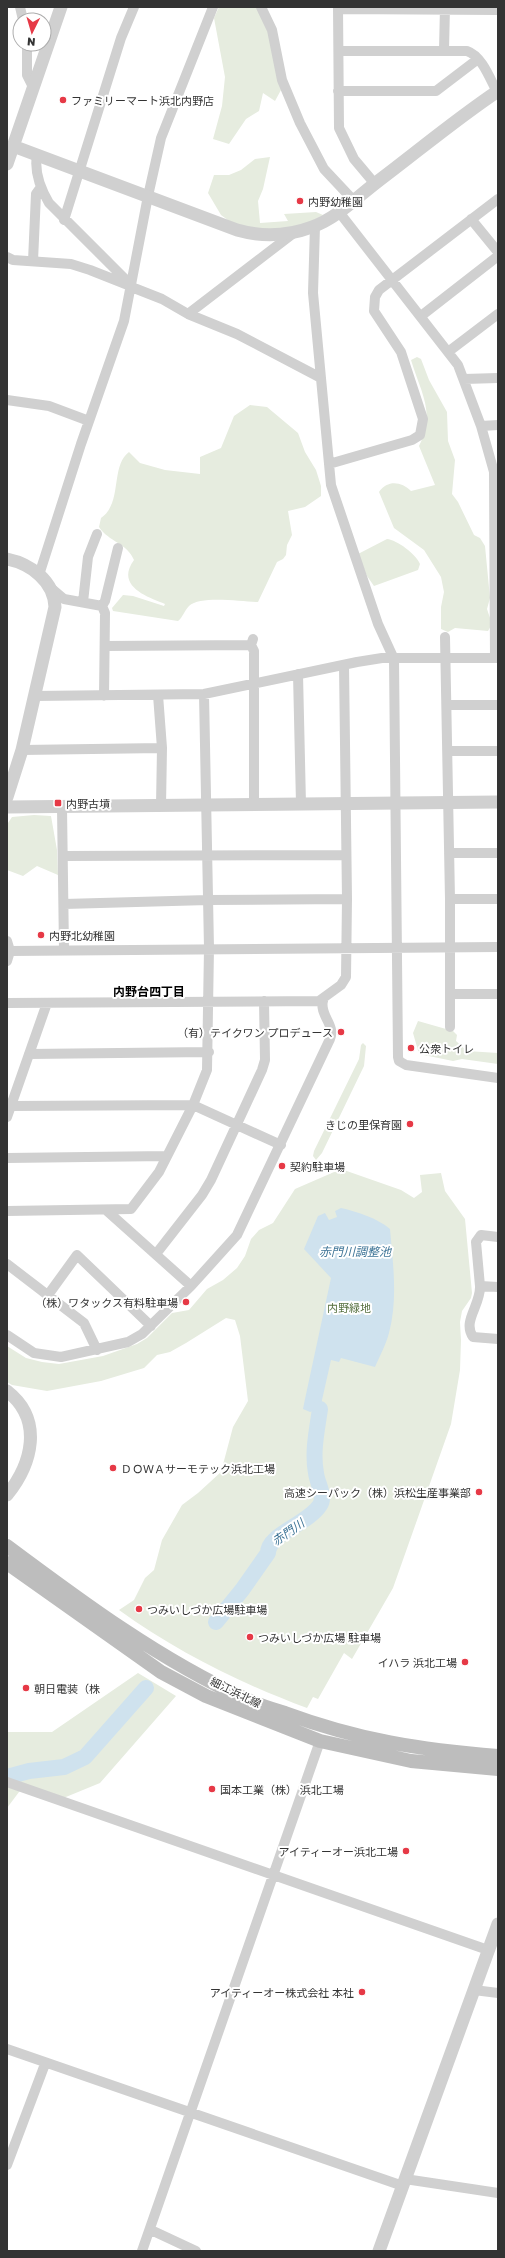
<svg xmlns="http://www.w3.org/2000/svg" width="505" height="2258" viewBox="0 0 505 2258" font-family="'Golos Text','Noto Sans JP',sans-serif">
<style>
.green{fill:#e6ecdf}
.water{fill:#cfe2ee}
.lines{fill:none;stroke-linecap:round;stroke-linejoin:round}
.river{stroke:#cfe2ee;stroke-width:16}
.minor{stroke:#d0d0d0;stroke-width:10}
.tertiary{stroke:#d0d0d0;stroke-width:13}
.secondary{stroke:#bdbdbd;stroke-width:14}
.poi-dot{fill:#e63946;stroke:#fff;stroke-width:1.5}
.labels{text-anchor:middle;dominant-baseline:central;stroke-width:4;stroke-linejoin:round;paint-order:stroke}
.poi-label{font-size:11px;fill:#333;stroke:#fff;text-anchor:start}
.park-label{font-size:11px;fill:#56703f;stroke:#fff}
.street-label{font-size:11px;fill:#333;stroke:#fff}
.neighbourhood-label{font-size:12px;font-weight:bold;fill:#000;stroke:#fff}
.water-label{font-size:12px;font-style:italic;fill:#3f7597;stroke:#fff}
</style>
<rect width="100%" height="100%" fill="#fff"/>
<!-- green -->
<path class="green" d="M219,7H258L269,33L281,90L275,101L263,93L259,111L246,119L229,144L213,139L222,106L225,77L214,18Z
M270,157L263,189L258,201L260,223L288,221L284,214L316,212L323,215L300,227L244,232L221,215L208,193L214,175H229L241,170L255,159Z
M417,357L421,359L429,380L447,412L448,441L455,460L452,494L458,502L474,535L480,538L485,546L490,598L487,609L492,624L488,631L455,628L448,632L441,629V607L444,592L441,577L424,550L394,528L379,492C388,479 402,482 411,491L435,485L419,446C436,413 421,393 411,360Z
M250,405L267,407L298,433L305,452L316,470L321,486V496L305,507L288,511L292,535L287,545L286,555L283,559L277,562L258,602C242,602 201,595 189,606C184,611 183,617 178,621L113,611L112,608L123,595L133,596L164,606L165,604C147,597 115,586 134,560C127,543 109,542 99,527L101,518C123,503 110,466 129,452L140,463L165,470L200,474V457L221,448L234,416Z
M387,539C397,540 416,554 420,564L418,570L374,586L367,576L358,554Z
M34,815L51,816L57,850L58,875L37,866L23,876L7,870L8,823L12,817Z
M418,1021L453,1031L457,1035L456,1041L467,1051L498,1053V1064L462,1059L453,1061L419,1054L413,1033Z
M363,1043L366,1046L364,1066L322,1153L316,1160L313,1156L314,1151L359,1059L361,1045Z
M341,1169L401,1190L414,1198L422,1192L420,1175L441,1173L445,1191L465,1219L472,1293L471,1298L462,1311L460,1322L461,1340L460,1370L451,1424L393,1588L352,1659L344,1653L318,1699L313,1697L307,1708C240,1683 177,1652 119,1610L134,1600L145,1578L154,1570L162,1540L182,1505L198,1493L221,1472L233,1427L248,1401L240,1336L235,1320L226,1318L186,1343L170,1352L157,1355L144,1368L101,1381L47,1391L12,1385L7,1382V1346L26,1358L42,1362L59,1364L103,1356L137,1344L147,1338L172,1313L189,1310L207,1289L223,1280L237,1268L245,1256L251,1239L259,1230L273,1223L295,1189Z
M138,1673L176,1696L100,1783L61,1799L22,1788L7,1808V1732H52Z"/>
<!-- water -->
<path class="water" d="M341,1208C358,1212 377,1218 390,1229C393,1264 398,1299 389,1333C386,1344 380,1356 375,1367L341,1358L339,1362L331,1360L320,1409L310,1412L303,1409L305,1399L331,1278L304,1249L318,1216L325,1213L329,1220L337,1217L335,1211Z"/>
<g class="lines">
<!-- river -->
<path class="river" d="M216,1622L242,1590L268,1553C268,1534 308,1524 320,1505C326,1496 317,1483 316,1473C312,1452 317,1430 320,1409
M7,1777L29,1771L64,1767L85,1757L146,1688"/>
<!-- minor -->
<path class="minor" d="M20,7L23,20
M261,7L272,30L282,80L300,123L324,169L354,201
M338,7L339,128L354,159L375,184
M338,9L498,10
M27,44V75L33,87
M444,50L445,7
M339,51H467C482,56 490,79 497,92
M338,91H436L478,59
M37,155C34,172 40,188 49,203L134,288L162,299L188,314L237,334L321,378
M339,212L458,365L481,426L494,472L495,658
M471,219L498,252
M64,220L121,38L134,7
M315,226L313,293L331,485L378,624L394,659L398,1057L399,1061L406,1065L498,1078
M7,257L13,260L71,264L90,270L128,285
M33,261L36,194L41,187
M188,314L295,232
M421,316L498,256
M448,352L498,314
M464,379L498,378
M7,400L49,406L89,421
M481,426L498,425
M329,464L412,440L420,435L423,419L401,352L374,311L375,297L379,290L498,199
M39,575L81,444L124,321L148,196L161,138L213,7
M51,588L64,599L102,606L105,613L104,696
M83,602L88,557L97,534
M102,606L105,601L118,548
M445,637L450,899V1027
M253,639L251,645L254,651V804
M105,646L251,645
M298,674L301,804
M158,695L162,748L161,806
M35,696L204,694L357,662L382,658H498
M447,705H498
M22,750L162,748
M448,751H498
M62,808L64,950
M449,853H498
M64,856L346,855
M450,899H498
M64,904L208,900L347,899
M7,941L10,951L7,961
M10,951L498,947
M450,994H498
M7,1003L319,1001L341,985L346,977L347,899L344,665
M29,1054L209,1052
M11,1106L193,1105L281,1145
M7,1117L47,1003
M7,1158L167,1156
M106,1210L191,1286
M7,1211L131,1209L159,1172L193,1105L207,1070L209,948L204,694
M498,1237L481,1235L476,1242L480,1286L498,1287
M156,1254L202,1195L211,1180L262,1070L265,1060L264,1001
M7,1264L84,1323L97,1350
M480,1286C481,1305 462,1321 473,1337L498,1339
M48,1295L77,1255L151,1326
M7,1335L34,1353L61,1357L128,1342L142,1334L191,1286L237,1235L330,1039C336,1025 319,1015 323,1001
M7,1782L488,1950
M474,1990L498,1993
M7,2049L403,2186
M7,2165L45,2064
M405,2179L498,2193
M151,2230L196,2251
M142,2251L320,1741"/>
<!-- tertiary -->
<path class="tertiary" d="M13,146L237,230C262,237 288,236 312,227C337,218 356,198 377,182C417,152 456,119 498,91
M7,164L61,7
M7,559C31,564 54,581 55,607L22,750L7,797
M7,807L498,802
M7,1391C44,1420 32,1464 7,1495
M379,2251L498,1924"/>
<!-- secondary -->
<path class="secondary" d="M7,1546C82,1602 160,1660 246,1699C258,1705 272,1709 285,1713C358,1740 421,1750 498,1756
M7,1563L161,1672L206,1696L320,1741L411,1761L498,1769"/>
</g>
<!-- markers -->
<g class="poi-dot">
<circle cx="63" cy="100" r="4"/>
<circle cx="300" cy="201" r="4"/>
<rect x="54" y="799" width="8" height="8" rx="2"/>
<circle cx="41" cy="935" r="4"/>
<circle cx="341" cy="1032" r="4"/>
<circle cx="411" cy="1048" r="4"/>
<circle cx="410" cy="1124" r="4"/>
<circle cx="282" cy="1166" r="4"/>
<circle cx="186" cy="1302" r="4"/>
<circle cx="113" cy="1468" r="4"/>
<circle cx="479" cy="1492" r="4"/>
<circle cx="139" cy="1609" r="4"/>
<circle cx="250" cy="1637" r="4"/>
<circle cx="465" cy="1662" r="4"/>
<circle cx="26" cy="1688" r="4"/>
<circle cx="212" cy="1789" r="4"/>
<circle cx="406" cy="1851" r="4"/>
<circle cx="362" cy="1992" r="4"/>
</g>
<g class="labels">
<!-- poi labels -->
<g class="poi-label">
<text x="71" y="100">ファミリーマート浜北内野店</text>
<text x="308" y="201">内野幼稚園</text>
<text x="66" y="803">内野古墳</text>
<text x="49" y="935">内野北幼稚園</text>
<text x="333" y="1032" text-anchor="end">（有）テイクワン プロデュース</text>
<text x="419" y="1048">公衆トイレ</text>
<text x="402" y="1124" text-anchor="end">きじの里保育園</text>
<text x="290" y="1166">契約駐車場</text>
<text x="178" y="1302" text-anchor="end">（株）ワタックス有料駐車場</text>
<text x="121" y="1468">ＤＯＷＡサーモテック浜北工場</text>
<text x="471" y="1492" text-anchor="end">高速シーパック（株）浜松生産事業部</text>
<text x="147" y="1609">つみいしづか広場駐車場</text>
<text x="258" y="1637">つみいしづか広場 駐車場</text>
<text x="457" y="1662" text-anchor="end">イハラ 浜北工場</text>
<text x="34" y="1688">朝日電装（株</text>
<text x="220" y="1789">国本工業（株） 浜北工場</text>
<text x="398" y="1851" text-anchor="end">アイティーオー浜北工場</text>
<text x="354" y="1992" text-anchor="end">アイティーオー株式会社 本社</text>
</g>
<!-- park labels -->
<g class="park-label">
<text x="349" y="1307">内野緑地</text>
</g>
<!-- street labels -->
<g class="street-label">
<text transform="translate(236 1692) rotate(26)">細江浜北線</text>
</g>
<!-- neighbourhood labels -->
<g class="neighbourhood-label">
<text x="149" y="991">内野台四丁目</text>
</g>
<!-- water labels -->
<g class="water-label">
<text x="355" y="1251">赤門川調整池</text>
<text transform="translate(288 1532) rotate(-35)">赤門川</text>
</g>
</g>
<!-- border -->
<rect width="505" height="2258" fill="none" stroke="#333333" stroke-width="16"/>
<!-- north arrow -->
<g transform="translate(32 32) rotate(185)"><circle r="19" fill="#ffffff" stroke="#adadad"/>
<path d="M0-3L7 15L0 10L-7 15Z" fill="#e63946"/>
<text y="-6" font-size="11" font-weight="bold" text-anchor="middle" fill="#333333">N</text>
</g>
</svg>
